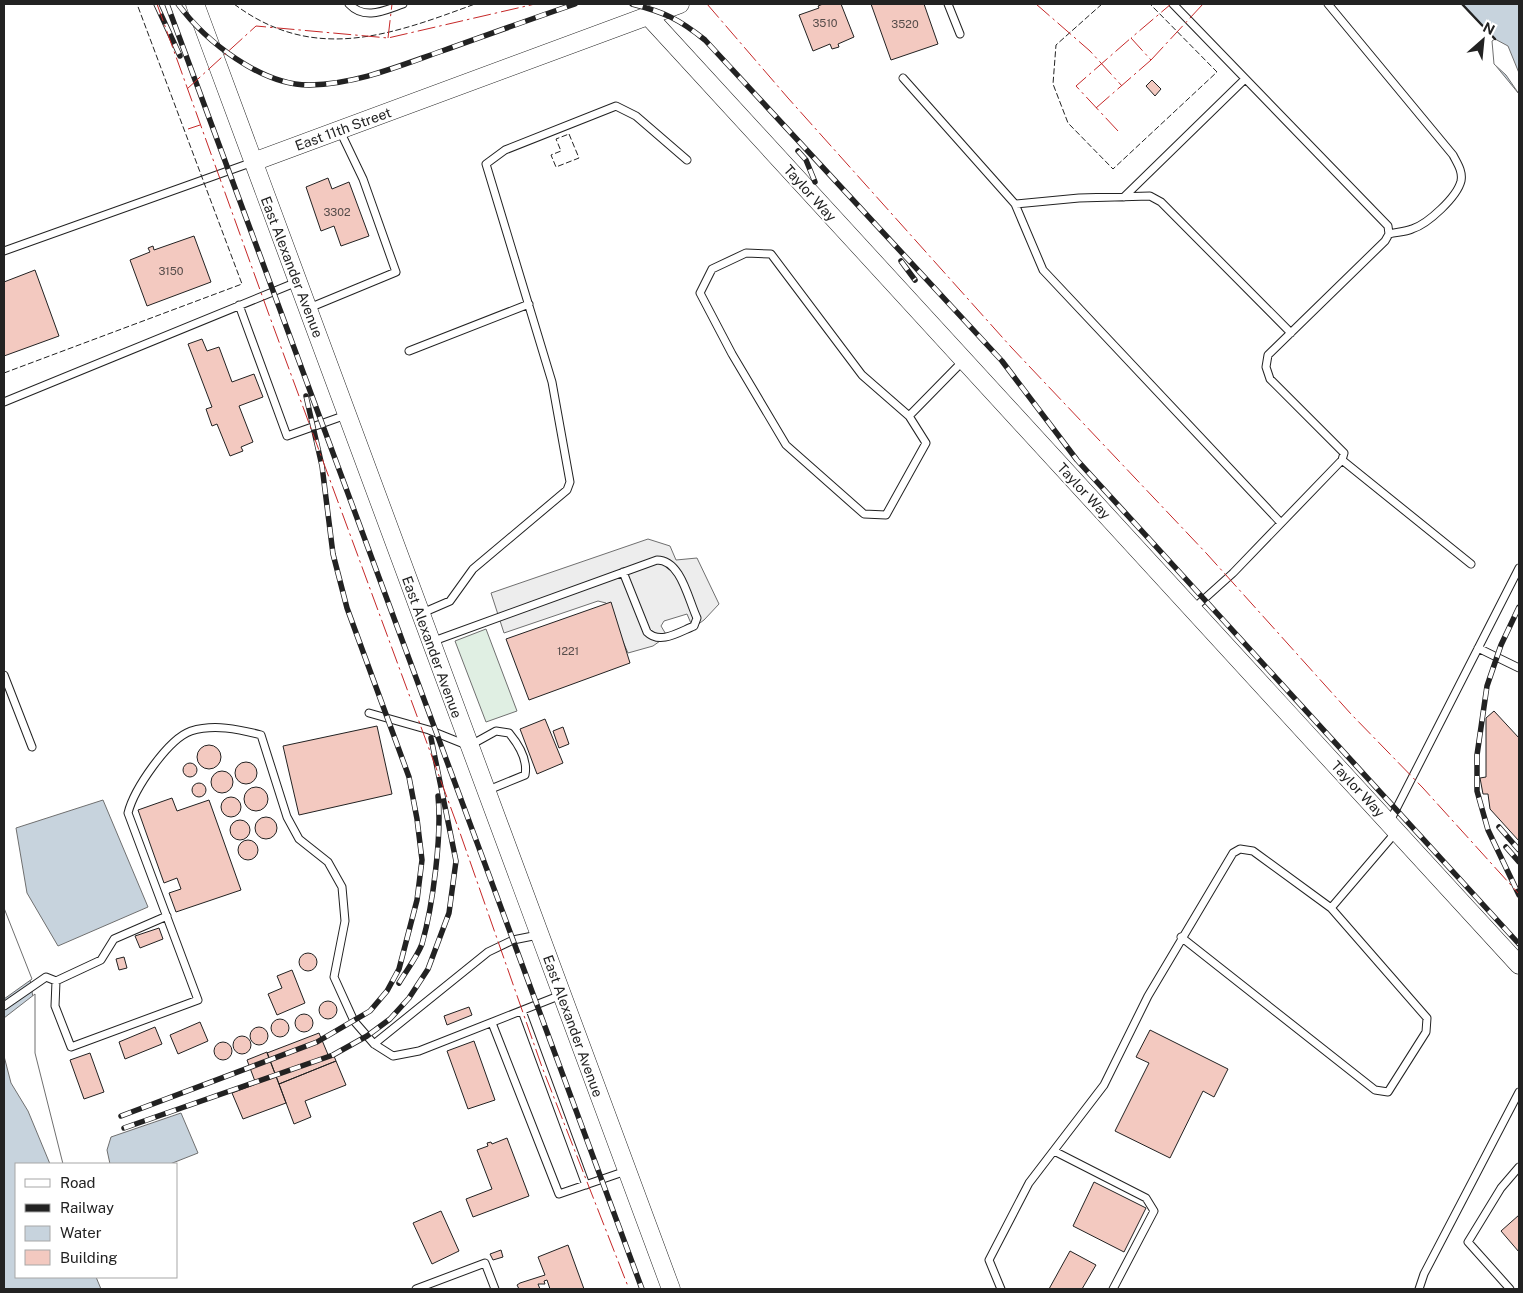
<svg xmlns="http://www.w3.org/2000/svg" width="1523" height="1293" viewBox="0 0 1523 1293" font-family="'Public Sans',sans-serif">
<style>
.green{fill:#e0efe3;stroke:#6f6f6f}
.parking{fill:#ededed;stroke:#6f6f6f}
.water{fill:#c7d3dd;stroke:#6f6f6f}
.pier{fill:#fff;stroke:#6f6f6f}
.building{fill:#f3c9c0;stroke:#222}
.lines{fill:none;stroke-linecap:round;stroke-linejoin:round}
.service-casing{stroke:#222;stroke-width:9}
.tertiary-casing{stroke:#222;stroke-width:19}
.service{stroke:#fff;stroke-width:7}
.tertiary{stroke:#fff;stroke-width:18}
.rail-casing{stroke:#222;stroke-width:5.5}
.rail{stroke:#fff;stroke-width:4;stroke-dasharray:11;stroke-linecap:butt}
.fence{stroke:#222;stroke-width:1;stroke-dasharray:6 2.5;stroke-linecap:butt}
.wall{stroke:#222;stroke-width:2.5}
.power{stroke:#c62828;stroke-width:1;stroke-dasharray:18 4 2.5 4;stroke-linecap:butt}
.labels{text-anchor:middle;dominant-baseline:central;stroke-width:4;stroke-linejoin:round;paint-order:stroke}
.number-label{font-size:11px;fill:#564c4a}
.street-label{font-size:14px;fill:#222;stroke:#fff}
</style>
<rect width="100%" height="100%" fill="#fff"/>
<!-- green -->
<path class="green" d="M486,629L517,711L486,722L455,641Z"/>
<!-- parking -->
<path class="parking" d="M648,539L670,546L676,560L697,558L719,604L704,620L693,628L687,614L664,621L661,626L667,636L653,646L628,653L606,603L598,601L504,633L491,593Z"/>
<!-- water -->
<path class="water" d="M1462,4H1519V94L1496,66L1495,39Z
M103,800L148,907L58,946L27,893L16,828Z
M4,911L30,979L34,1004L32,1053L61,1164H16V1277H96L101,1289H4Z
M181,1113L198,1153L170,1164H110L107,1150L111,1137Z"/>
<!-- pier -->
<path class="pier" d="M1495,39L1508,46L1519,73V94L1506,75L1494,64L1492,41Z
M4,908L32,979L4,999Z
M35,994V1053L63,1164H50L28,1111L11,1083L4,1056V1018Z"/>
<!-- building -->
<path class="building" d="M823,4H841L854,37L838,44L839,47L832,49L830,44L813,51L799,15L819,8L818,6Z
M871,4H924L938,44L891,60Z
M1152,80L1161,89L1155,96L1146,86Z
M328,178L332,189L349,182L369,236L341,246L334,226L321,231L306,187Z
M194,236L211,282L147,306L130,260L150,252L148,248L153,246L154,250Z
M35,270L59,336L4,356V282Z
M202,339L207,351L219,347L232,382L254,374L263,397L239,406L253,442L241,447L243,451L230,456L217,424L212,426L206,409L212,407L188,344Z
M611,602L630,663L529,700L506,639Z
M1494,711L1519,738V841L1490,809L1488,794H1483L1480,778L1486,777V718Z
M545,719L563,763L537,774L520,729Z
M377,726L392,794L299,815L283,746Z
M563,727L569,744L559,748L553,731Z
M197 757a12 12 0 1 1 24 0a12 12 0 1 1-24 0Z
M235 773a11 11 0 1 1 22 0a11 11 0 1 1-22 0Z
M183 770a7 7 0 1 1 14 0a7 7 0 1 1-14 0Z
M211 782a11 11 0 1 1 22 0a11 11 0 1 1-22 0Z
M192 790a7 7 0 1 1 14 0a7 7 0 1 1-14 0Z
M244 799a12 12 0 1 1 24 0a12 12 0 1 1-24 0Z
M221 807a10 10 0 1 1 20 0a10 10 0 1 1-20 0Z
M172,798L177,811L209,800L241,890L176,912L169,893L181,889L177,878L164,883L138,810Z
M255 828a11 11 0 1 1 22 0a11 11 0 1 1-22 0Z
M230 830a10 10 0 1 1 20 0a10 10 0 1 1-20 0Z
M238 850a10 10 0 1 1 20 0a10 10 0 1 1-20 0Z
M159,928L163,939L140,948L135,936Z
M299 962a9 9 0 1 1 18 0a9 9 0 1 1-18 0Z
M124,957L127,968L119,970L116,959Z
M292,970L305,1003L277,1015L268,994L282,988L277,976Z
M319 1010a9 9 0 1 1 18 0a9 9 0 1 1-18 0Z
M469,1007L472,1015L447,1025L444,1016Z
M295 1023a9 9 0 1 1 18 0a9 9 0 1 1-18 0Z
M271 1028a9 9 0 1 1 18 0a9 9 0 1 1-18 0Z
M200,1022L208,1041L178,1054L170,1035Z
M155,1027L162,1044L125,1059L119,1042Z
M250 1036a9 9 0 1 1 18 0a9 9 0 1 1-18 0Z
M1150,1030L1228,1069L1214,1097L1203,1091L1170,1158L1115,1131L1149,1063L1136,1057Z
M319,1033L329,1057L334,1056L336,1061L279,1084L267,1053Z
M233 1045a9 9 0 1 1 18 0a9 9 0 1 1-18 0Z
M474,1041L495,1100L468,1109L447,1051Z
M214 1051a9 9 0 1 1 18 0a9 9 0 1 1-18 0Z
M267,1052L286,1103L243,1119L232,1093L256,1084L247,1060Z
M90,1053L104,1092L84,1099L70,1060Z
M336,1061L346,1085L305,1101L311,1117L294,1124L279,1084Z
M507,1138L529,1196L473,1217L466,1199L492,1189L477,1150L488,1146L487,1143L491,1142L492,1144Z
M1094,1182L1146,1208L1124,1252L1073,1226Z
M441,1211L459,1251L432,1264L413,1223Z
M1519,1215V1252L1501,1231Z
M568,1245L584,1289H550L547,1280L544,1281L545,1284H538L540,1289H519L517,1285L520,1283L545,1275L538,1257Z
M501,1250L503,1257L493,1260L490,1254Z
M1070,1251L1096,1265L1082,1289H1049Z"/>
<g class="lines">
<!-- service casing -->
<g class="service-casing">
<path id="service" d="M349,4C365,21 385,10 403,4
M948,4L960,34
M1173,4L1388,226L1389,234L1385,241L1268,355L1266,367L1270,379L1344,453L1342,460L1233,573L1193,609
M1328,4L1453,155C1457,163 1463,171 1461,181C1457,197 1428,224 1412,229C1405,232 1397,232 1389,234
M903,78L1015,204L1043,270L1281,523
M1124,197L1245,79
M1015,204L1079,198L1150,196L1161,202L1291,333
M4,251L253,162
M239,305L287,436L346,415
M309,308L396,272L363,179L340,131
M409,351L529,304
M4,402L297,282
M909,416L926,443L886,515L864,514L786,445L732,354L700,293L712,269L746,253L771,254L862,375L909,416L963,361
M1342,460L1471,564
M420,614L450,601L473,569L567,490L570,482L552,382L486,164L505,150L616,106L636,116L687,160
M431,642L657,560C681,560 688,599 697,618L694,626C679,632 660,645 647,632L623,572
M1478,648L1519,668
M4,675L32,747
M369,713L429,730L469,746L496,731L509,733C519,745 528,760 525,775L486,791
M1389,823L1519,568
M167,916L114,939L101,960L56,981L55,1006L71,1047L198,1000L128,813C134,789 168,739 191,731C214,724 238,729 261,735L287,817L299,839L328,862L342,887L345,921L334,977L354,1021L374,1044L393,1056L419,1051L561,995
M1181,937L1375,1090L1388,1092L1426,1032L1427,1018L1331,908
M4,1006L46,977L56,981
M522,1011L586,1185
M492,1023L559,1194L626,1171
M374,1044L488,952L513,940L538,935
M1054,1151L1146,1198L1154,1211L1113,1289
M416,1289L485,1263L495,1289
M1001,1289L989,1260L1029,1183L1104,1085L1148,996L1233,853L1240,849L1253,851L1331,908L1396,832
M1419,1289L1424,1274L1519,1092
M1510,1289L1468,1242L1501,1188L1519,1167"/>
</g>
<!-- tertiary casing -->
<g class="tertiary-casing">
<path id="tertiary" d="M195,4L671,1289
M649,17L1519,965
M253,162L680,4"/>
</g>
<!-- service -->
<use href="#service" class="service"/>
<!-- tertiary -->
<use href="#tertiary" class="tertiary"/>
<!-- rail casing -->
<g class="rail-casing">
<path id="rail" d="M156,4L180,56
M167,4L642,1289
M178,4C205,41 262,86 310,85C357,84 399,66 442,51C487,35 531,19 575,4
M632,4C664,12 679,19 705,40L1002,361L1077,460L1519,944
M798,151L806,160L815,182
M901,261L915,280
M1519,607L1501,645L1487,686L1477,755V791L1488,830L1519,895
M1499,827L1519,850
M1506,847L1519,862
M399,983C406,971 417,957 422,944C433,905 442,835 438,796
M121,1116L317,1042L370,1011L387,991L399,969L417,900L422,860L417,819L409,777L347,608L333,554L322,466L306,396
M124,1128L333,1055L367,1036L390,1019L409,998L428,969L449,913L456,861L431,738"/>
</g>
<!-- rail -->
<use href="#rail" class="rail"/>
<!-- fence -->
<path class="fence" d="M234,4C314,64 391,35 475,4
M1102,4L1056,45L1053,84L1068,123L1113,169L1217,72L1150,4
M569,134L579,158L556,167L551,155L561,151L556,139Z
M4,373L242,284L137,4"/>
<!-- wall -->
<path class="wall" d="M1462,4L1495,39"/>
<!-- power -->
<path class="power" d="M157,4L268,312L459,830L542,1067L629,1289
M707,4L788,98L1011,347L1207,554L1351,714L1423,788L1519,894
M1036,4L1090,51L1122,86
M388,38L392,4
M1151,60L1203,4
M187,89L256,26L388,38L535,4
M1096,108L1151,60L1131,38L1171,4
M188,129L200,125
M1118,131L1076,86L1131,38"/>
</g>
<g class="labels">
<!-- number labels -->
<g class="number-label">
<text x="825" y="23">3510</text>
<text x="905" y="24">3520</text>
<text x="337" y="212">3302</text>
<text x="171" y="271">3150</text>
<text x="568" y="651">1221</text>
</g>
<!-- street labels -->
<g class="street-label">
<text transform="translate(343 129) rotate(-20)">East 11th Street</text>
<text transform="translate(810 193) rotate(48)">Taylor Way</text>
<text transform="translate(292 267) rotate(69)">East Alexander Avenue</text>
<text transform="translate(1084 491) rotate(47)">Taylor Way</text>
<text transform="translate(432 647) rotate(70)">East Alexander Avenue</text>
<text transform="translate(1358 789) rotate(47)">Taylor Way</text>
<text transform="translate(573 1026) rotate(70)">East Alexander Avenue</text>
</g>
</g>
<!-- border -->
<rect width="1523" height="1293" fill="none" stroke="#222222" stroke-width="10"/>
<!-- legend -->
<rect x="15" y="1163" width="162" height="115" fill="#ffffff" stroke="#a7a7a7"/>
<rect x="25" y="1179" width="25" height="8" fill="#ffffff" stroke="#a7a7a7"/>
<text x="60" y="1188" font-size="15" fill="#222222">Road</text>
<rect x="25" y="1204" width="25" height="8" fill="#222222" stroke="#a7a7a7"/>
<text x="60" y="1213" font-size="15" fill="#222222">Railway</text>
<rect x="25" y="1226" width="25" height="15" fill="#c7d3dd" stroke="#a7a7a7"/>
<text x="60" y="1238" font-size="15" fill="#222222">Water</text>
<rect x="25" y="1250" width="25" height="15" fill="#f3c9c0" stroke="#a7a7a7"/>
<text x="60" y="1263" font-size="15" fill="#222222">Building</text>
<!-- north arrow -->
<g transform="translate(1483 40) rotate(27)" stroke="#ffffff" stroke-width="4" paint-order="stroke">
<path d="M0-4L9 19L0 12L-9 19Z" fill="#222222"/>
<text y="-8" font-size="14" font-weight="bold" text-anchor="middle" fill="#222222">N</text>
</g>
</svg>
